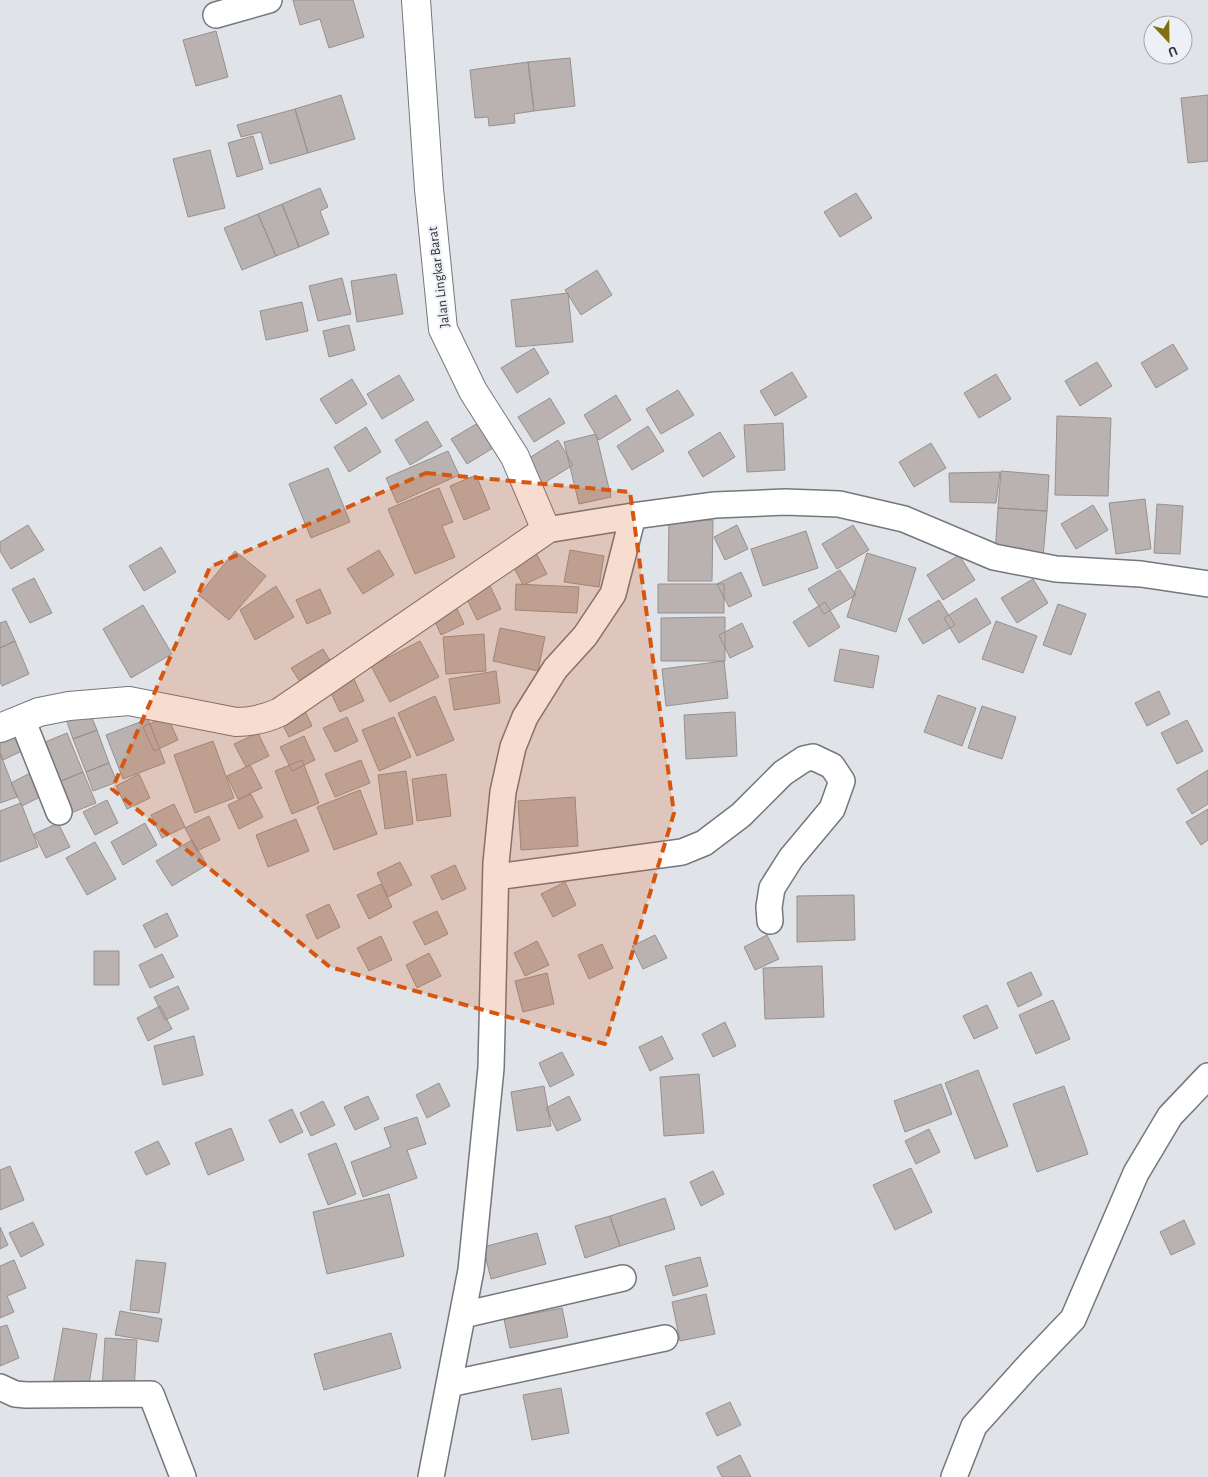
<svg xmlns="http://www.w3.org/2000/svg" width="1208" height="1477" viewBox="0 0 1208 1477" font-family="'Alegreya Sans',sans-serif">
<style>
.building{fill:#b9b2b0;stroke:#97908f}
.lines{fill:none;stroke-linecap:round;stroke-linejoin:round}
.minor-casing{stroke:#75777c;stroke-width:28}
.tertiary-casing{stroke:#75777c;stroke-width:30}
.minor{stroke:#fff;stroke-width:25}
.tertiary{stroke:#fff;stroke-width:28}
.marked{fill:#d65610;fill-opacity:0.2;stroke:#d65610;stroke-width:4;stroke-dasharray:10 6;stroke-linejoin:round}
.labels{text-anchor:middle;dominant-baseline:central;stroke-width:4;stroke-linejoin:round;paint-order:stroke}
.street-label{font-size:14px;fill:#353638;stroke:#edf0f6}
</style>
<rect width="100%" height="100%" fill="#e0e3e8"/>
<!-- building -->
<path class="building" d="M293,0H353L364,37L329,48L320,19L300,25Z
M216,31L228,77L196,86L183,40Z
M570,58L575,106L534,111L528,62Z
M528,62L534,111L514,114L515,123L489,126L488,117L475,118L470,70Z
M341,95L355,139L308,153L295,109Z
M1208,95V161L1188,163L1181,98Z
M295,109L308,153L270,164L261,132L241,137L237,125Z
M253,136L263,169L237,177L228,143Z
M210,150L225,208L188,217L173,159Z
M320,188L328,207L320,211L329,234L299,247L282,204Z
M856,193L872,218L840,237L824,212Z
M282,204L299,247L276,256L258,214Z
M258,214L276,256L242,270L224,228Z
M597,270L612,295L581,315L565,290Z
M396,274L403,314L357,322L351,281Z
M342,278L351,314L318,321L309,286Z
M568,293L573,342L516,347L511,300Z
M302,302L308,331L266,340L260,311Z
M349,325L355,350L329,357L323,331Z
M1173,344L1188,369L1156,388L1141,363Z
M534,348L549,373L517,393L501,368Z
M1097,362L1112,386L1080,406L1065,381Z
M792,372L807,397L775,416L760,391Z
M996,374L1011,399L979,418L964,393Z
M399,375L414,400L382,419L367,394Z
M352,379L367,404L336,424L320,399Z
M678,390L694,415L661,434L646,409Z
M616,395L631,420L599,440L584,415Z
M550,398L565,423L534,442L518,417Z
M1057,416L1111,418L1108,496L1055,495Z
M483,420L498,445L467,464L451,439Z
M427,421L442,446L410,465L395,440Z
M783,423L785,470L747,472L744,425Z
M648,426L664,451L632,470L617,446Z
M366,427L381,452L349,472L334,447Z
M720,432L735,457L703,477L688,452Z
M596,434L611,497L579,504L564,442Z
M558,440L573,465L541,485L526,460Z
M931,443L946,468L914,487L899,462Z
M448,451L459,475L397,503L386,478Z
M328,468L350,522L311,538L289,484Z
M1001,471L1049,475L1047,511L998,508Z
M1000,472L996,503L950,502L949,473Z
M476,475L490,509L464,520L450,486Z
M439,488L453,522L442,526L455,557L415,574L388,509Z
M1145,499L1151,549L1116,554L1109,503Z
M1157,504L1183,506L1180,554L1154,553Z
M1093,505L1108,530L1076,549L1061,524Z
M998,508L1047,511L1043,557L995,554Z
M669,520H713L712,581H668Z
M28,525L44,550L11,569L0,551V542Z
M737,525L748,549L725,560L714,537Z
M853,525L869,550L837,569L822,544Z
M806,531L818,568L763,586L751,549Z
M161,547L176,572L144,591L129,566Z
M379,550L394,575L363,594L347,569Z
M570,550L604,556L599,587L564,582Z
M235,551L266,576L229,620L199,595Z
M535,551L547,574L523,585L511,562Z
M867,553L916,568L896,632L847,617Z
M959,555L975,580L943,600L927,575Z
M840,570L856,595L824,614L808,589Z
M741,572L752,596L729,607L717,584Z
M34,578L52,613L30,623L12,589Z
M1033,579L1048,603L1017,623L1001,598Z
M516,584L579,587L577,613L515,610Z
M658,584H724V613H658Z
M276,586L294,617L255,640L240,610Z
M490,586L501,609L477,620L466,597Z
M320,589L331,613L307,624L296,600Z
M976,598L991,623L959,643L944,618Z
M453,600L464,624L441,635L430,611Z
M939,600L955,625L923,644L908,619Z
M825,602L840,627L809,647L793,622Z
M1058,604L1086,614L1071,655L1043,645Z
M143,605L172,654L131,678L103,629Z
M725,617V661H661V618Z
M6,621L15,641L0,648V623Z
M996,621L1037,636L1023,673L982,659Z
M742,623L753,647L730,658L719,635Z
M500,628L545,637L538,671L493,661Z
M484,634L486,671L446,674L443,637Z
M15,641L29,674L2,686L0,682V648Z
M420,641L439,677L390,702L371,666Z
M323,649L337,672L306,691L291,668Z
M840,649L879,656L873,688L834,681Z
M724,661L728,698L666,706L662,669Z
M496,671L500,703L454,710L449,679Z
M353,677L364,701L340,712L329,689Z
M1159,691L1170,714L1147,726L1135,703Z
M938,695L976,708L962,746L924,732Z
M435,696L454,740L417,756L398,713Z
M301,702L312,726L289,737L277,714Z
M982,706L1016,717L1002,759L968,748Z
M89,711L97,730L73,739L66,719Z
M735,712L737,756L686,759L684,715Z
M167,716L178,740L154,751L143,727Z
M347,717L358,741L335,752L323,728Z
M394,717L411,757L379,771L362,730Z
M148,719L165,763L123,779L106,735Z
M1187,720L1203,751L1177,764L1161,733Z
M15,725L26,749L3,760L0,753V733Z
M97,730L109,763L86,772L73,739Z
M67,733L83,772L54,784L38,745Z
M258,733L269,756L246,767L234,744Z
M304,736L315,760L292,771L280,747Z
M213,741L234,798L195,813L174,755Z
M0,753L17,797L0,803Z
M302,760L319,803L292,814L275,771Z
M361,760L370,783L335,797L325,774Z
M109,763L117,782L93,791L86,772Z
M250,765L262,788L238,799L227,776Z
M1208,770V804L1192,814L1177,789Z
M34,771L46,794L22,806L11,783Z
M406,771L413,824L385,829L378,775Z
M83,772L96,803L66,815L54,784Z
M139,774L150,798L127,809L116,786Z
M446,774L451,816L417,821L412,779Z
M360,790L377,834L334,850L317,807Z
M251,794L263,817L239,829L228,805Z
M575,797L578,846L521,850L518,801Z
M107,800L118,823L95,835L83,812Z
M21,803L38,847L0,862V811Z
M174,804L185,827L162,838L151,815Z
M1208,809V840L1201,845L1186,822Z
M209,816L220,840L197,851L185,828Z
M296,819L309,851L268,867L256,835Z
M58,823L70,847L46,858L34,834Z
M145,823L157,845L123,865L111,842Z
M192,840L207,865L172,886L156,861Z
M95,842L116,879L87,895L66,858Z
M400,862L412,885L388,897L377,873Z
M455,865L466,889L442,900L431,876Z
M565,882L576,905L553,917L541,894Z
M381,884L392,907L369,919L357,895Z
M854,895L855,940L797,942V896Z
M329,904L340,927L317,939L306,915Z
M437,911L448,934L425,945L413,922Z
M167,913L178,936L155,948L143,925Z
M655,935L667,958L643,969L632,946Z
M767,935L779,959L755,970L744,947Z
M381,936L392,960L369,971L357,948Z
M537,941L549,965L525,976L514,953Z
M602,944L613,968L589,979L578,955Z
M94,951H119V985H94Z
M429,953L441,976L417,988L406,965Z
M162,954L174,977L150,988L139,965Z
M822,966L824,1017L765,1019L763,968Z
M1031,972L1042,995L1018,1007L1007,983Z
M547,973L554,1004L523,1012L515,981Z
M178,986L189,1009L165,1020L154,997Z
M1053,1000L1070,1039L1036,1054L1019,1015Z
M987,1005L998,1028L974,1039L963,1016Z
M160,1006L172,1029L148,1041L137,1018Z
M725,1022L736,1046L713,1057L702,1034Z
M194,1036L203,1075L163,1085L154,1046Z
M662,1036L673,1059L650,1071L639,1047Z
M562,1052L574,1075L550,1087L539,1063Z
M978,1070L1008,1146L975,1159L945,1083Z
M699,1074L704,1133L664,1136L660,1077Z
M439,1083L450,1106L427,1118L416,1095Z
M941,1084L952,1114L905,1132L894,1101Z
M544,1086L551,1126L517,1131L511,1092Z
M1064,1086L1088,1154L1037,1172L1013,1104Z
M368,1096L379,1119L355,1130L344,1107Z
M569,1096L581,1120L557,1131L546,1108Z
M323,1101L335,1125L311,1136L300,1113Z
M292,1109L303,1132L280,1143L269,1120Z
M417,1117L426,1144L407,1150L417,1178L363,1197L351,1162L391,1147L384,1128Z
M231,1128L244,1160L208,1175L195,1143Z
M929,1129L940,1152L916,1164L905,1141Z
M158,1141L170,1164L146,1175L135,1152Z
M336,1143L356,1194L328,1205L308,1154Z
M10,1166L24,1200L0,1210V1170Z
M911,1168L932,1212L895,1230L873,1185Z
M713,1171L724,1194L701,1206L690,1182Z
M389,1194L404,1256L327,1274L313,1212Z
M665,1198L675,1229L620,1246L610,1216Z
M610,1216L620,1246L585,1258L575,1226Z
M1184,1220L1195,1244L1171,1255L1160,1232Z
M33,1222L44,1245L21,1257L9,1233Z
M0,1227L8,1245L0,1249Z
M537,1233L546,1264L491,1279L483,1247Z
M700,1257L708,1286L673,1296L665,1266Z
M14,1260L26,1288L7,1296L14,1312L0,1318V1266Z
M136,1260L166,1263L159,1313L130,1310Z
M706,1294L715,1334L680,1341L672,1302Z
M562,1308L568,1337L510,1348L504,1319Z
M120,1311L162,1319L158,1342L115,1335Z
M7,1325L19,1358L0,1366V1327Z
M63,1328L97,1334L88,1391L53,1385Z
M391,1333L401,1368L324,1390L314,1354Z
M105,1338L137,1340L134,1391L102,1389Z
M561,1388L569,1433L532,1440L523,1395Z
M730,1402L741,1425L717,1436L706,1413Z
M740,1455L751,1477H722L717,1467Z"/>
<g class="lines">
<!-- minor casing -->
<g class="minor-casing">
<path id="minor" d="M216,15L269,0
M546,530L633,516L715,505L785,502L839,504L904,519L994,557L1056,569L1141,574L1208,584
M22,719L59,812
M496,877L682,852L704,843L741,815L783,773L804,759L813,757L832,766L842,781L832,809L791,858L772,888L769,907L770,921
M463,1315L623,1278
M449,1384L665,1338
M0,1387L15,1394L26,1395L151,1394L183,1477
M431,1477L471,1270L491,1068L496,863L503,792L513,747L525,717L555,669L585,636L613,594L633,516
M954,1477L974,1426L1029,1365L1073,1319L1136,1173L1170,1116L1208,1076"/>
</g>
<!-- tertiary casing -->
<g class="tertiary-casing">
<path id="tertiary" d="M0,728L39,712L69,706L129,701L236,722C253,722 265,719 280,712L546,530L515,457L473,391L443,329L429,189L416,0"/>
</g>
<!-- minor -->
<use href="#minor" class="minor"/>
<!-- tertiary -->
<use href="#tertiary" class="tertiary"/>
</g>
<!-- marked area -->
<path class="marked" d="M426,473L630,492L674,813L605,1044L330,967L112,789L210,567Z"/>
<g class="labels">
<!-- street labels -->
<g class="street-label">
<text transform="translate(439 277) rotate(-97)">Jalan Lingkar Barat</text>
</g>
</g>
<!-- north arrow -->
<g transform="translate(1168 40) rotate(158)"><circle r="24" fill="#edf0f6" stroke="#a3a6aa"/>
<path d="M0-4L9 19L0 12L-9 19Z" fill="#826f0d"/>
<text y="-8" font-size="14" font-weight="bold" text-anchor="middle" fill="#353638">U</text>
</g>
</svg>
